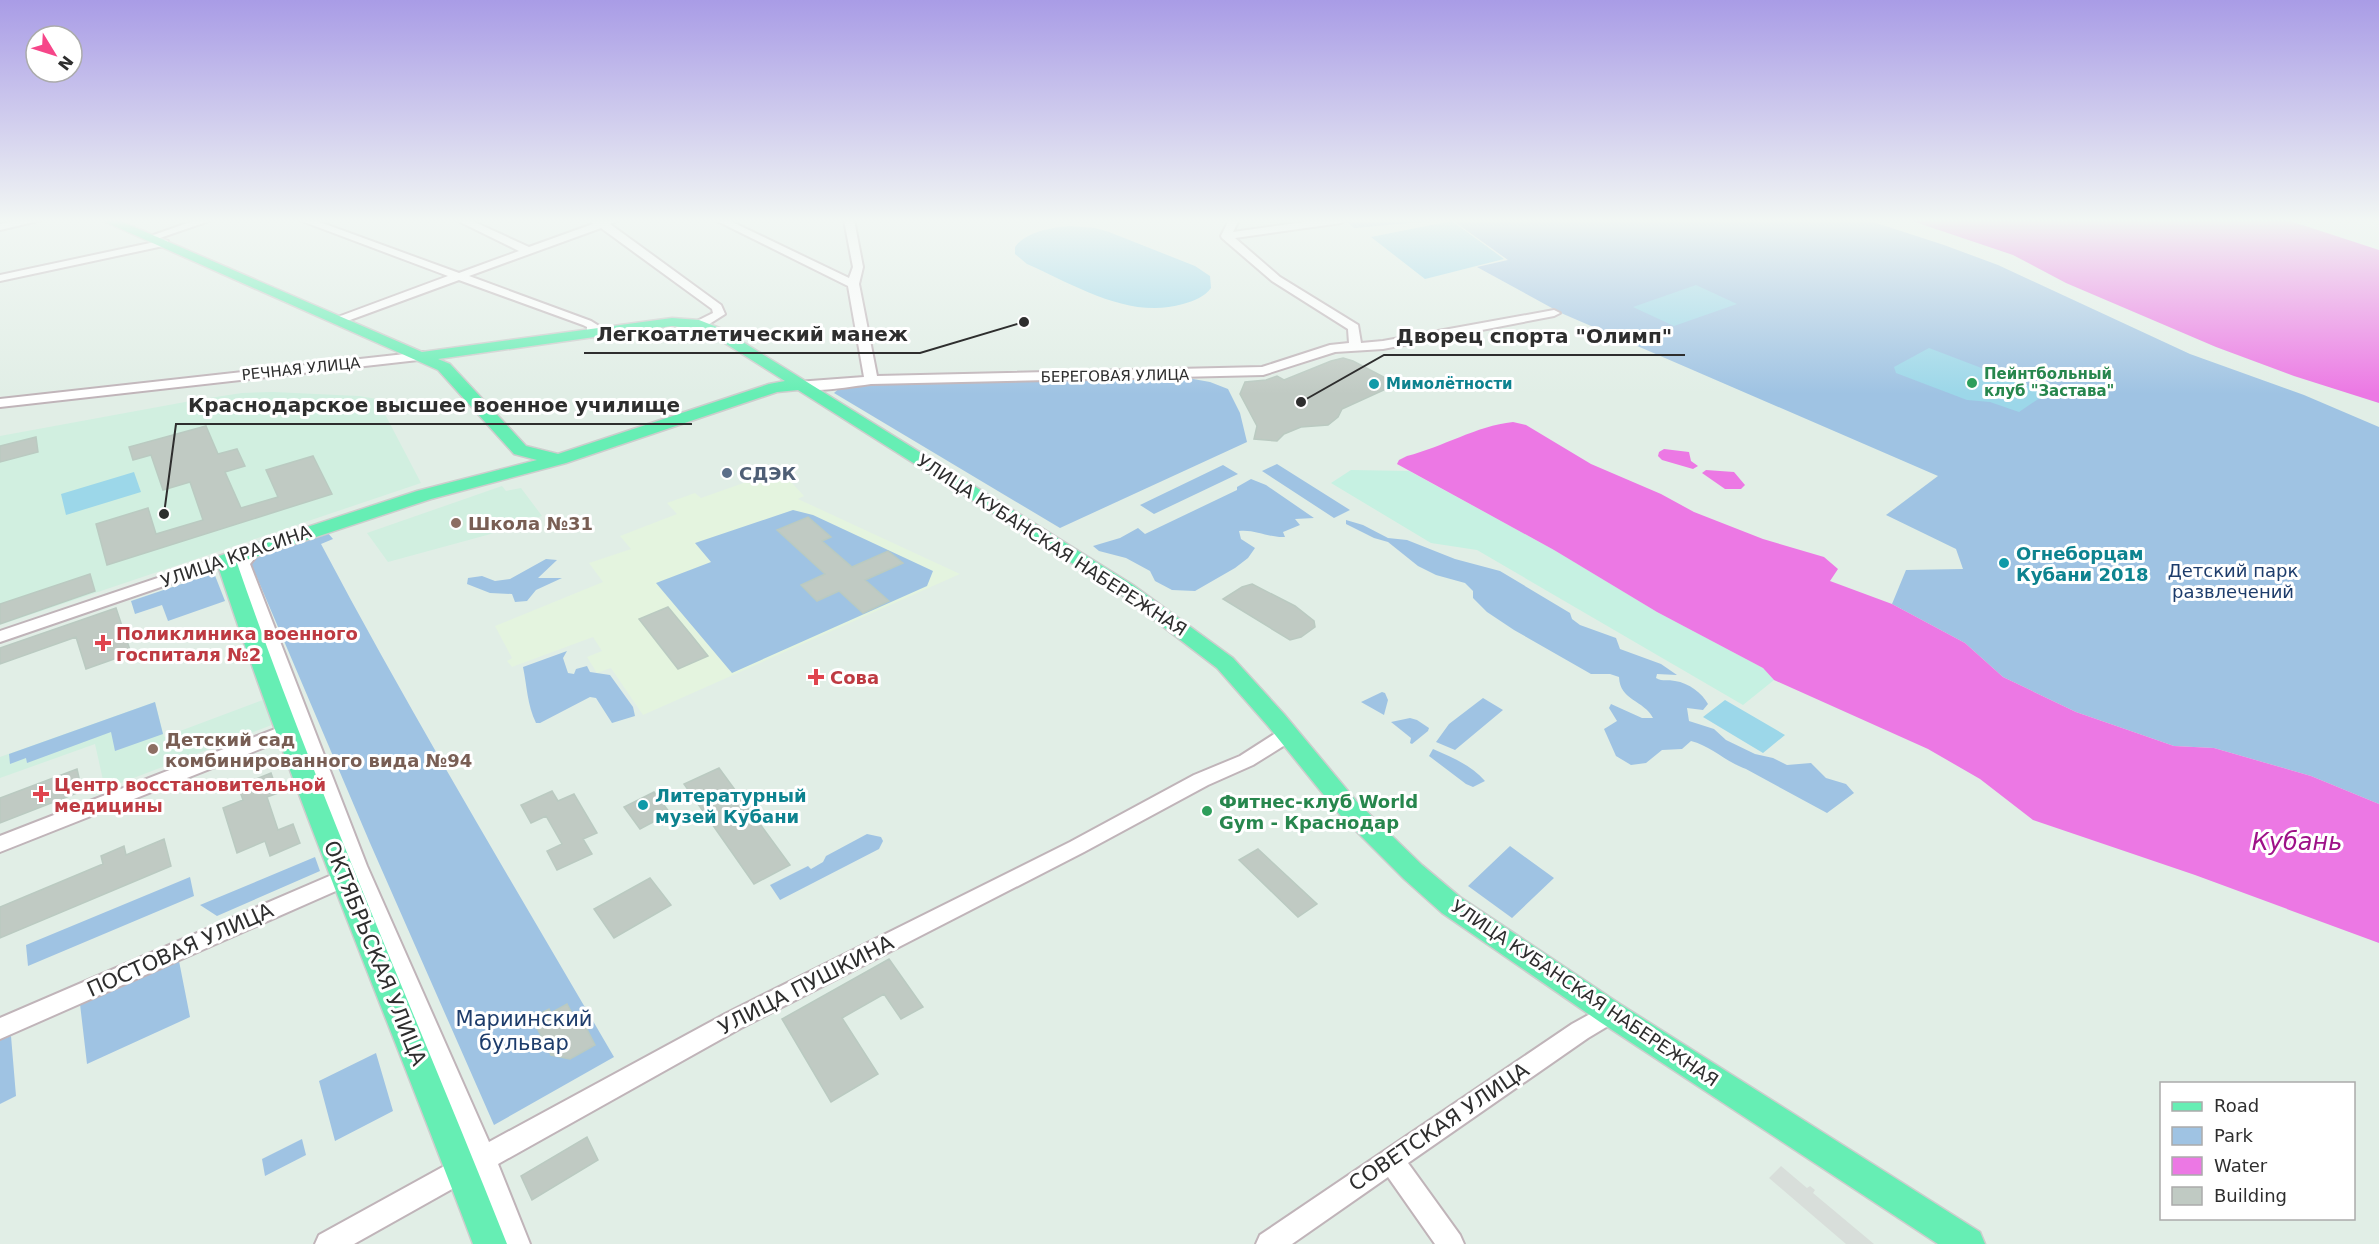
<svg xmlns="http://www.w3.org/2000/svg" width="2379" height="1244" viewBox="0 0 2379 1244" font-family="'DejaVu Sans',sans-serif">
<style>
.education{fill:#d1efe0}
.medical{fill:#e4f4df}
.green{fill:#9fc3e3}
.sand{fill:#c6f1e2}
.pitch{fill:#9cd7e9}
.plaza{fill:#d8deda}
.water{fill:#ec78e4}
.building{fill:#c0cac3;stroke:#bacac1;stroke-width:1.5}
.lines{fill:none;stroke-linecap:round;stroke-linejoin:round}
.minor-casing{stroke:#c0b4b9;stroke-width:4}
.major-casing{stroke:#cdcdcd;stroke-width:3}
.minor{fill:#fff;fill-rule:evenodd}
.major{fill:#66eeb4;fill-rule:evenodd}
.leisure-dot{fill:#2e9e5b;stroke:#fff;stroke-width:2}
.culture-dot{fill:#0f9aa8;stroke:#fff;stroke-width:2}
.service-dot{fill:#5c6f8a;stroke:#fff;stroke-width:2}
.education-dot{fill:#8d6e63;stroke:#fff;stroke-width:2}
.health-dot{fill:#e0444e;stroke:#fff;stroke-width:2}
.labels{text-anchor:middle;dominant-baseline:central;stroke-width:6;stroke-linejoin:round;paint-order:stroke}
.far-street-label{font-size:15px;fill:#2e2e2e;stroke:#fff}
.far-leisure-label{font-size:15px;font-weight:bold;fill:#27864d;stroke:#fff;text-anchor:start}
.far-culture-label{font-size:15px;font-weight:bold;fill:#0d838f;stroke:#fff;text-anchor:start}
.service-label{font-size:18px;font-weight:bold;fill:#4e5e75;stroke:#fff;text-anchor:start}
.education-label{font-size:18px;font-weight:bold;fill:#785e54;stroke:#fff;text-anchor:start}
.street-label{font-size:18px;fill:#2e2e2e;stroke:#fff}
.culture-label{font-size:18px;font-weight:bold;fill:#0d838f;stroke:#fff;text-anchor:start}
.park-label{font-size:18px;fill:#1d3c6b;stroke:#fff}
.health-label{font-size:18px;font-weight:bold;fill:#be3a42;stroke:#fff;text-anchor:start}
.leisure-label{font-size:18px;font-weight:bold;fill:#27864d;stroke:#fff;text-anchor:start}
.near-street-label{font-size:21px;fill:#2e2e2e;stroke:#fff}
.near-park-label{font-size:21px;fill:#1d3c6b;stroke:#fff}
.near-water-label{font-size:24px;font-style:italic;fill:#9e1188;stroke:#fff}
.leader{fill:none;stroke:#2e2e2e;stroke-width:2}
.callout-dot{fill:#2e2e2e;stroke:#fff;stroke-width:2}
.callout-label{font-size:20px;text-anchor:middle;font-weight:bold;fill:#2e2e2e;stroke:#fff;stroke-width:6;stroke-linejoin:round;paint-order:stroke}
</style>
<rect width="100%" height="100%" fill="#e1eee6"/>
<!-- education -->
<path class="education" d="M273,392L359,396L377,399L421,483L0,625V436L196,400L242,393Z
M502,486L506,491L521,488L542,516L487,535L388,562L367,533Z
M268,698L277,723L105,789L95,744L0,778V757L155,702L164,737Z"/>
<!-- medical -->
<path class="medical" d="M780,470L804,496L798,499L960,574L643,715L611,668L597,673L587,657L602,651L593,637L512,667L507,661L512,658L495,626L603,582L589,563L631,549L620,536L677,514L667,503L695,493L701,498Z"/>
<!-- green -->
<path class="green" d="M1345,220H1443L1354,228Z
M1452,220H1867L1944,245L1998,265L2190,354L2304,395L2379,427V804L2311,776L2214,748L2174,746L2076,712L2003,677L1965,643L1892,604L1906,570L1963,569L1956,549L1886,515L1938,476L1561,313L1477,267L1508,260Z
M1182,377L1210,382L1228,389L1240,413L1247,442L1060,528L834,393L843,385Z
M1277,464L1350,510L1334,518L1262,471Z
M1223,465L1238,474L1154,514L1140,505Z
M1251,479L1266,485L1314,518L1295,519L1300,525L1283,532L1285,537C1269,538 1255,529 1239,531L1241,539L1255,548L1248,558L1235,568L1195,591L1172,590L1155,581L1150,571L1126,558L1099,551L1093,546L1120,538L1138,528L1145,534L1237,490V487Z
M793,510L813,515L933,571L927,586L732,673L656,583L711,562L695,543Z
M1346,520L1363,525L1388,538L1407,540L1455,559L1500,571L1570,613L1572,619L1580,625L1616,638L1620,649L1661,664L1677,675L1657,674L1656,678C1663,682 1668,679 1675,681C1689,683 1702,693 1708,704L1703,710L1687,708L1689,721L1714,729L1726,740L1755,754L1773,758L1787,765L1811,763L1826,778L1846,784L1854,793L1827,813L1746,769C1726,762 1711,746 1691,741L1682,749L1662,750L1646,763L1631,765L1616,756L1604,729L1617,721L1609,708L1611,704L1642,718H1653C1644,700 1620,701 1619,677L1610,674H1591L1514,630L1487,612L1473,598V591L1465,583L1436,575L1418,566L1388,542L1374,538L1346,524Z
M327,532L333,539L321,544C413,718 515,887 614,1057L494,1125L370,843L250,561L256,555Z
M546,559L557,560L538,578H562L536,590L527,601L515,602L512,594L490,593L467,584L468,578L482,576L495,581L510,579Z
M214,573L225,601L168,621L162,605L135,614L131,601Z
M567,651L563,658L568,673L574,674L576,669L587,666L590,672L610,675L633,707L635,716L612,723L596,698L590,697L540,723H536C527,704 527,686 523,667Z
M1382,692L1385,693L1388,700L1384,715L1361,702Z
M1483,698L1503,710L1455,750L1436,742L1449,724Z
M155,702L163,734L115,751L111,732L27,763L26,758L10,764L9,754Z
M1410,718L1417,720L1429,728L1428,731L1412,744L1410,743L1411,738L1391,722Z
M1433,749C1452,757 1472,766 1485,781L1473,787L1466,784L1429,756Z
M867,834L881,837L883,841L879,849L780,900L770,885L808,866L811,869L823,862L826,856Z
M1510,846L1554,878L1512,918L1468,886Z
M315,857L320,871L217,916L200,905Z
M190,877L194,896L28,966L26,945Z
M179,961L190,1017L87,1064L80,1004Z
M11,1036L16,1096L0,1104V1040Z
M376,1053L393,1111L335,1141L319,1081Z
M302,1139L306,1155L265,1176L262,1159Z"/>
<!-- sand -->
<path class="sand" d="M1351,470L1409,471L1554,550L1657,612L1763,668L1774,680L1743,705L1477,550L1431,543L1331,483Z"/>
<!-- pitch -->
<path class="pitch" d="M1452,221L1504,259L1425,279L1371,237Z
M1069,226L1095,228L1109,232L1195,266L1210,276L1211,288C1204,297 1194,301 1183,304C1129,320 1075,285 1027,264L1015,254V247C1027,231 1051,228 1069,226Z
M1696,285L1737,304L1674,326L1633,307Z
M1929,348L2047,393L2019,412L1990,402L1967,400L1896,373L1894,367Z
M134,472L141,492L66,515L61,494Z
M1725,700L1785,735L1763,753L1703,717Z"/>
<!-- plaza -->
<path class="plaza" d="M1781,1166L1807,1188L1810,1186L1815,1190L1813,1193L1874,1244H1846L1769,1178Z"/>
<!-- water -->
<path class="water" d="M1909,220H2287L2379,250V403L2294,376L2216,347L2066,283L2013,255Z
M1513,422L1526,425L1591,464L1661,494L1694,512L1763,539L1824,557L1838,569L1830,581L1892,604L1965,643L2003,677L2076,712L2174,746L2214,748L2311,776L2379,804V943L2195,875L2033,820L1980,779L1928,749L1774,680L1763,668L1657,612L1554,550L1397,464L1399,460L1407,456C1443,447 1476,426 1513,422Z
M1664,449L1689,452L1691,461L1698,466L1693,469L1662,460L1658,456L1659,452Z
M1706,470L1734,472L1745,485L1741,489H1725L1702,473Z"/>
<!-- building -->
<path class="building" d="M1343,358L1353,361L1397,384L1342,409L1338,417L1328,425L1301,427L1284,434L1277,441L1254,439L1257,426L1240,394L1245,382L1266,380L1277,376L1284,380L1331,361Z
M206,426L218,454L237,449L245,466L225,472L241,508L278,497L266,470L313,456L332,494L107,565L96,524L148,508L156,534L203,520L190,482L163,490L151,455L133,460L129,447Z
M36,437L38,452L0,462V446Z
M808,517L831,537L822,541L852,567L888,551L903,563L865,580L889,601L863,613L839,591L817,601L801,585L825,574L777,530Z
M90,574L95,591L0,624V604Z
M1252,584L1295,606L1314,621L1315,627L1301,637L1290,640L1223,599L1242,587Z
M668,607L692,636L708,656L678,669L639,619Z
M116,608L131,653L86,669L76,637L0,664V648Z
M719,768L790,865L754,884L684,784Z
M77,769L82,791L0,823V798Z
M271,773L278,793L267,797L278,830L293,824L300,843L270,856L265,841L237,853L223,808L243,800L238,786Z
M552,791L558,801L574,794L597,833L583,839L592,854L557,870L547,851L562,844L546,816L531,823L521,805Z
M654,792L670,813L640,829L624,807Z
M164,839L171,866L0,938V907L103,864L101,856L124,846L126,855Z
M1258,849L1317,904L1298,917L1239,860Z
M650,878L671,905L614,938L594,909Z
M889,959L923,1007L901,1019L884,994L842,1018L878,1074L831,1102L782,1019Z
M567,1004L573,1015L578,1012L595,1045L570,1059L551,1055L532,1018L549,1009L551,1013Z
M587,1137L598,1160L532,1200L521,1176Z"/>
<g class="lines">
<!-- minor casing -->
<g class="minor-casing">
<path id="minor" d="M20,220H42L0,230V224Z
M196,220H212L154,240L145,238Z
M299,220H314L459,273L519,251L456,220H470L529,247L593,224L591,220H618L610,224L721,305L725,314L703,328H695V322L713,313L712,309L601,228L469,276L591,321L599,326L595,336H587V327L583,325L459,280L339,324L333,320L335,318L448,276Z
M715,220H728L849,278L853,267L844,220H854L863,267L859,284L877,376L1262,367L1330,345L1349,343L1348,329L1272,281L1222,238L1221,236L1229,220H1239L1233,232L1318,220H1346L1341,223L1235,238L1280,277L1358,325L1361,343L1383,341L1554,310L1560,313L1554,316L1383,349L1335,352L1263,375L871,384C847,387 821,393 797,388L796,385L797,382L864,377L848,286Z
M164,240L168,241V245L0,281V275Z
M423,352L427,353L429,356L427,359L0,407V399Z
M254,544L262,549L250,564L367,866L489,1142L725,1014L1070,842L1194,775L1240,756L1282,729L1288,727L1294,729L1297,733L1285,745L1253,765L1208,785L1084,852L741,1028L498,1164L530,1244H504L477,1175L354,1244H315L319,1235L468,1153L354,883L0,1039V1018L348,868L298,734L0,852V836L293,722L234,564C236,555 245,547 254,544Z
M226,555L231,557L234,560L231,563L0,642V631Z
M1610,1003L1618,1006L1621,1013L1618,1020L1588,1038L1408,1163L1460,1235L1464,1244H1435L1388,1177L1292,1244H1256L1260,1235L1572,1024Z"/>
</g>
<!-- major casing -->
<g class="major-casing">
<path id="major" d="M101,220H118L422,352L672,318L699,320L722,329L1133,585L1233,658L1284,714L1358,803L1422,865L1460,897L1620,1004L1980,1232L1985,1244H1938L1600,1022L1442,913L1404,879L1340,815L1268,726L1217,668L1119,593L798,390L777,392L566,463L431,499L237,563C317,794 417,1017 507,1244H473C387,1016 292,792 216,560L219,556L417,491L537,460L514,454L438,370ZM672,326L696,329L712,335L785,381L769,384L558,454L526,446L450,364L438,359Z"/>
</g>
<!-- minor -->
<use href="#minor" class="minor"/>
<!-- major -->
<use href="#major" class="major"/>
</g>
<!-- sky -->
<linearGradient id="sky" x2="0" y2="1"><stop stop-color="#a99ce6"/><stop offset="0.56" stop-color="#f2f7f4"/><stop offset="1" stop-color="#f2f7f4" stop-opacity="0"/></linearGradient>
<rect width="2379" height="394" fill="url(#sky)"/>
<!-- markers -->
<g class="leisure-dot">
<circle cx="1972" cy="383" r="6"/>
<circle cx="1207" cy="811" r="6"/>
</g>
<g class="culture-dot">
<circle cx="1374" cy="384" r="6"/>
<circle cx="2004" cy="563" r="6"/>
<circle cx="643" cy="805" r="6"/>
</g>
<circle class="service-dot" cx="727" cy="473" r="6"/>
<g class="education-dot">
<circle cx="456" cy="523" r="6"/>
<circle cx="153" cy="749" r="6"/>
</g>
<g class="health-dot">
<path d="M100 634h6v6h6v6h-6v6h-6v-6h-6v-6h6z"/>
<path d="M813 668h6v6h6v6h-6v6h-6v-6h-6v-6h6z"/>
<path d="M38 785h6v6h6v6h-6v6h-6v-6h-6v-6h6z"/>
</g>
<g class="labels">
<!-- far-street labels -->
<g class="far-street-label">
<text transform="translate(301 369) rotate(-6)">РЕЧНАЯ УЛИЦА</text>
<text transform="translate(1115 376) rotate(-1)">БЕРЕГОВАЯ УЛИЦА</text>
</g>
<!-- far-leisure labels -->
<g class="far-leisure-label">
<text x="1984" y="374">Пейнтбольный<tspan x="1984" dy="17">клуб "Застава"</tspan></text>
</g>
<!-- far-culture labels -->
<g class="far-culture-label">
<text x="1386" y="384">Мимолётности</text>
</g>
<!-- service labels -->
<g class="service-label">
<text x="739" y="473">СДЭК</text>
</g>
<!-- education labels -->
<g class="education-label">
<text x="468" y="523">Школа №31</text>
<text x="165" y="739">Детский сад<tspan x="165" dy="21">комбинированного вида №94</tspan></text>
</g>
<!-- street labels -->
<g class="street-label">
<text transform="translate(1052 545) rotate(33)">УЛИЦА КУБАНСКАЯ НАБЕРЕЖНАЯ</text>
<text transform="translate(236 556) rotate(-19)">УЛИЦА КРАСИНА</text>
<text transform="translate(1585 993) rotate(34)">УЛИЦА КУБАНСКАЯ НАБЕРЕЖНАЯ</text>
</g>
<!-- culture labels -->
<g class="culture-label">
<text x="2016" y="553">Огнеборцам<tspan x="2016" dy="21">Кубани 2018</tspan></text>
<text x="655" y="795">Литературный<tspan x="655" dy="21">музей Кубани</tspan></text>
</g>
<!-- park labels -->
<g class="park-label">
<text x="2233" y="570">Детский парк<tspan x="2233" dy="21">развлечений</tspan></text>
</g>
<!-- health labels -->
<g class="health-label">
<text x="116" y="633">Поликлиника военного<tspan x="116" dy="21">госпиталя №2</tspan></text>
<text x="830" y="677">Сова</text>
<text x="54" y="784">Центр восстановительной<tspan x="54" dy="21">медицины</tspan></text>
</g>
<!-- leisure labels -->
<g class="leisure-label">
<text x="1219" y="801">Фитнес-клуб World<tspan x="1219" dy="21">Gym - Краснодар</tspan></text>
</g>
<!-- near-street labels -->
<g class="near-street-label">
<text transform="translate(180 950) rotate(-24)">ПОСТОВАЯ УЛИЦА</text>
<text transform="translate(375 953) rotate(68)">ОКТЯБРЬСКАЯ УЛИЦА</text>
<text transform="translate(806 985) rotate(-27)">УЛИЦА ПУШКИНА</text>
<text transform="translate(1439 1127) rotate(-34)">СОВЕТСКАЯ УЛИЦА</text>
</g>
<!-- near-park labels -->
<g class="near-park-label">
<text x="524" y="1019">Мариинский<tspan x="524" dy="24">бульвар</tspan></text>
</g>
<!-- near-water labels -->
<g class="near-water-label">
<text x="2297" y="842">Кубань</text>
</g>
</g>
<!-- callouts -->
<path class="leader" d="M1024 322L920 353H584M1301 402L1384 355H1685M164 514L176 424H692"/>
<g class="callout-dot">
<circle cx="1024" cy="322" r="6"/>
<circle cx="1301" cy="402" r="6"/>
<circle cx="164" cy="514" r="6"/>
</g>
<g class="callout-label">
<text x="752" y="341">Легкоатлетический манеж</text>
<text x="1534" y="343">Дворец спорта "Олимп"</text>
<text x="434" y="412">Краснодарское высшее военное училище</text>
</g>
<!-- legend -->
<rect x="2160" y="1082" width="195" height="138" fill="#ffffff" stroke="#ababab" stroke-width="1.5"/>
<rect x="2172" y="1102" width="30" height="9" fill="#66eeb4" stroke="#ababab" stroke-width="1.5"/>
<text x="2214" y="1112" font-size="18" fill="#2e2e2e">Road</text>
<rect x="2172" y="1127" width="30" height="18" fill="#9fc3e3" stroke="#ababab" stroke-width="1.5"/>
<text x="2214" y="1142" font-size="18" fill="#2e2e2e">Park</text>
<rect x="2172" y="1157" width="30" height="18" fill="#ec78e4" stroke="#ababab" stroke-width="1.5"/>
<text x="2214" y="1172" font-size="18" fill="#2e2e2e">Water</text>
<rect x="2172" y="1187" width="30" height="18" fill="#c0cac3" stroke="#ababab" stroke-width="1.5"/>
<text x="2214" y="1202" font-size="18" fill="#2e2e2e">Building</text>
<!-- north arrow -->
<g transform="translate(54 54) rotate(128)"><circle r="28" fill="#ffffff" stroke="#ababab" stroke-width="1.5"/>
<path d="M0-4.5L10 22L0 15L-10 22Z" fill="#f64689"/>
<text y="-9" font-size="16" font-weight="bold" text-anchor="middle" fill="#2e2e2e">N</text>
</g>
</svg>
